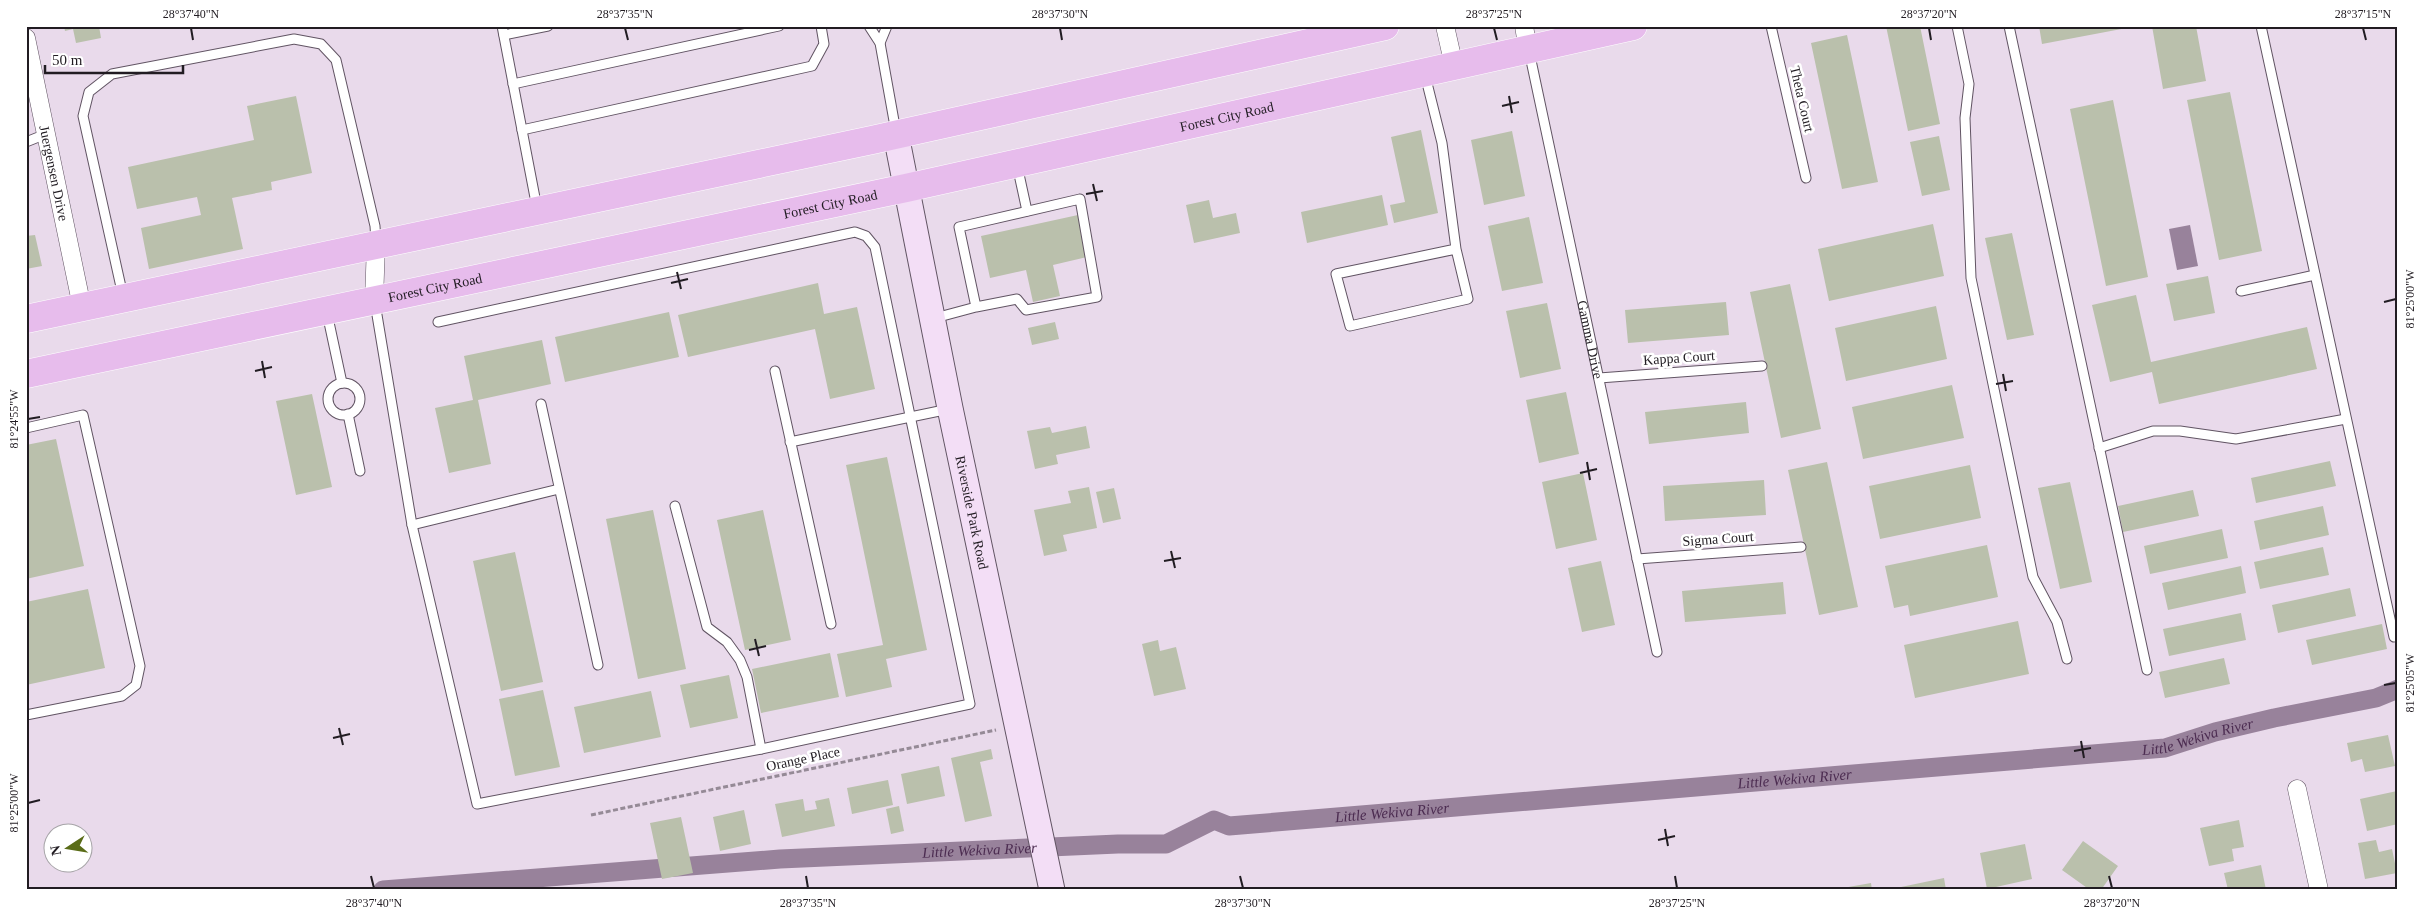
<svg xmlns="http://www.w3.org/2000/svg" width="2424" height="916" viewBox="0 0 2424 916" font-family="'Times New Roman',serif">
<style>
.water{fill:#98829b}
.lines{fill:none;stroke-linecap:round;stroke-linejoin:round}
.canal{stroke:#98829b;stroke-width:19}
.building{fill:#bac0ac}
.lane-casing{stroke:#615463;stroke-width:11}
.street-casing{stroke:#615463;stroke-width:19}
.secondary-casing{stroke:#615463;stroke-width:27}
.primary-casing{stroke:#fff;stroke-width:29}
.path{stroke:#958a96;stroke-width:3;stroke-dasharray:5 2.5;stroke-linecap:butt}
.lane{stroke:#fff;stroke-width:9}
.street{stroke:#fff;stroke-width:18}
.secondary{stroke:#f3def6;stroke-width:25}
.primary{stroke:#e7bcec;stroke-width:28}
.ticks{fill:none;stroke:#211c22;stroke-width:2}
.labels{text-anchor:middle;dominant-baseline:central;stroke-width:5;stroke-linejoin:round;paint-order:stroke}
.street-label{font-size:14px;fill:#211c22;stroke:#fff}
.water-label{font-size:15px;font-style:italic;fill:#4c2c51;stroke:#fff}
.neatline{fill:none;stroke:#211c22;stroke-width:2}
.ticks-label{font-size:12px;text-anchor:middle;fill:#211c22}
</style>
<rect width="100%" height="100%" fill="#e9daeb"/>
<!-- water -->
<path class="water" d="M2190,225L2198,266L2177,270L2169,229Z"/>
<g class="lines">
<!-- canal -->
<path class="canal" id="s1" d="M383,890L780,859L1118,844H1166L1214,820L1229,826L2165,748L2215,732L2274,718L2376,698L2398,689"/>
</g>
<!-- building -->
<path class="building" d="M64,26H99L101,38L76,43L73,29L65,31Z
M1886,26H1920L1940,124L1908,131Z
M2039,26H2132V27L2042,44Z
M2152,26H2196L2206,81L2163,89Z
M1847,35L1878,182L1842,189L1811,43Z
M2230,92L2262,251L2219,260L2187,100Z
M296,96L312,173L271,182L272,190L232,198L243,249L149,269L141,228L201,215L197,197L137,209L128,167L254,140L247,106Z
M2113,100L2148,277L2106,286L2070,109Z
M1421,130L1438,213L1394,223L1390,205L1405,202L1391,137Z
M1512,131L1525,196L1484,205L1471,140Z
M1939,136L1950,190L1922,196L1910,142Z
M1382,195L1388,225L1307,243L1301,212Z
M1209,200L1213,218L1236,213L1240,233L1194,243L1186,205Z
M1078,215L1087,257L1053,265L1060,296L1033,302L1026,270L990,278L981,236Z
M1529,217L1543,283L1502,291L1488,226Z
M1933,224L1944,276L1829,301L1818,249Z
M2012,233L2034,335L2007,340L1985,238Z
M35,235L42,266L26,269V236Z
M2208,276L2215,313L2174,321L2166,284Z
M818,283L824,314L857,307L875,389L830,399L815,329L688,357L678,315Z
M1790,284L1821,429L1781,438L1750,292Z
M2136,295L2151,362L2307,327L2317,369L2159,404L2152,372L2110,382L2092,305Z
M1726,302L1729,335L1628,343L1625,310Z
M1547,303L1561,369L1520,378L1506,311Z
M1936,306L1947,359L1846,381L1835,328Z
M669,312L679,357L565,382L555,337Z
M1055,322L1059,339L1032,345L1028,328Z
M542,340L551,384L478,400L491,464L449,473L435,408L473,400L464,356Z
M1952,385L1964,438L1863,459L1852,407Z
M1566,392L1579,454L1539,463L1526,400Z
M312,394L332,487L296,495L276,401Z
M1746,402L1749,433L1649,444L1645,412Z
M1086,426L1090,448L1056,455L1058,464L1035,469L1027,431L1050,427L1052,433Z
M56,439L84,566L26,579V445Z
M887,457L927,650L886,659L892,687L846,697L837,654L883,645L846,465Z
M2330,461L2336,486L2256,503L2251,478Z
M1827,462L1858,607L1819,615L1788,470Z
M1970,465L1981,518L1880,539L1869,486Z
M1583,473L1597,540L1556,549L1542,482Z
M1764,480L1766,515L1665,521L1663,486Z
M2070,482L2092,582L2060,589L2038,488Z
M1089,487L1097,528L1063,535L1067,551L1044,556L1034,510L1071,503L1068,491Z
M1114,488L1121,519L1103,523L1096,492Z
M2193,490L2199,516L2123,532L2118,506Z
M2323,506L2329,535L2260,550L2254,521Z
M653,510L686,669L638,679L606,519Z
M763,510L791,640L745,650L717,520Z
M2222,529L2228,558L2150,574L2144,546Z
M1987,545L1998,597L1910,616L1908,605L1894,608L1885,566Z
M2323,547L2329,575L2260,589L2254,562Z
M515,552L543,682L501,691L473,561Z
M1601,561L1615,625L1582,632L1568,568Z
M2241,566L2246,593L2168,610L2162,583Z
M1783,582L1786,614L1685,622L1682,591Z
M2350,588L2356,616L2278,633L2272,605Z
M88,589L105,668L26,685V602Z
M2241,613L2246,640L2169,656L2163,629Z
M2018,621L2029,674L1915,698L1904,645Z
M2382,624L2387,649L2312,665L2306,640Z
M1158,640L1160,651L1176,647L1186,689L1154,696L1142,644Z
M830,653L839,697L761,713L752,669Z
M2224,658L2230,684L2165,698L2159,672Z
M729,675L738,718L690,728L680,685Z
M543,690L560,767L515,776L499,699Z
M651,691L661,737L584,753L574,707Z
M2388,735L2395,766L2365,772L2362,759L2351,762L2347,743Z
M991,749L993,759L980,762L992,816L965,822L951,758Z
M939,766L945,796L907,804L901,774Z
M888,780L893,805L852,814L847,788Z
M2397,791L2398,824L2367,831L2360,799Z
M829,798L835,826L782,837L775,804L803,799L805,811L817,809L815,801Z
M899,806L904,831L891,834L886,809Z
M744,810L751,844L720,851L713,817Z
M681,817L693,873L662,879L650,823Z
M2239,820L2244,847L2232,849L2234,861L2209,866L2200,828Z
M2376,840L2379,852L2392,849L2397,873L2365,879L2358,843Z
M2083,841L2118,866L2101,890H2090L2062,870Z
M2025,844L2032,879L1987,889L1980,853Z
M2261,865L2266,890H2228L2224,873Z
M1944,878L1946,890H1902L1901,887Z
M1871,883L1872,890H1837V889Z"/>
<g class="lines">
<!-- lane casing -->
<g class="lane-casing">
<g id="lane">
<path d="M502,26L537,208"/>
<path d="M869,26L880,43L896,132"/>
<path d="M1771,26L1806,178"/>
<path d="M1957,26L1969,84L1965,118L1971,278L2033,577L2057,622L2067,659"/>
<path d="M2009,26L2147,670"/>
<path d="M2261,26L2394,637"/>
<path d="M504,35L548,26"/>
<path d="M880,43L887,26"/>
<path id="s2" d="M1529,51L1657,652"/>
<path d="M1425,75L1442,143L1456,249L1468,299L1350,326L1336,274L1456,249"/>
<path d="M513,84L779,26"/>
<path d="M522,130L812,66L824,44L821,26"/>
<path d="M26,142L46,134"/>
<path d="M1017,165L1027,211"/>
<path d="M2241,291L2315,275"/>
<path d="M123,296L83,116L89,92L112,74L294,39L321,44L336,60L375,226L376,242"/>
<path d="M375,303L412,525L477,804L761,749L970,704L875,247L866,236L855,232L438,322"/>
<path d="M327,313L342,383"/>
<path d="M935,318L976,307L1017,299L1026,310L1097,297L1080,199L959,227L976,307"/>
<path d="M775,371L831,624"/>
<path d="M1599,378L1762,366"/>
<circle cx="344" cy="399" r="16"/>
<path d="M541,404L598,665"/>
<path d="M348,414L360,471"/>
<path d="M26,428L83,415L140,666L136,685L122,696L26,715"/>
<path d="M790,442L949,409"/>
<path d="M2099,448L2153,431H2180L2236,439L2346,419"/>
<path d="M675,506L707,627L727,642L740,660L747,677L761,749"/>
<path d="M412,525L559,489"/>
<path d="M1637,559L1801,547"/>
</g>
</g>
<!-- street casing -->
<g class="street-casing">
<g id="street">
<path d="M1445,26L1454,66"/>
<path d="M1524,26L1528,50"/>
<path id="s3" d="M26,38L82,307"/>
<path d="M374,300L376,245"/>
<path d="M2297,789L2319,890"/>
</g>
</g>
<!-- secondary casing -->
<g class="secondary-casing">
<g id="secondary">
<path id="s4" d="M896,135L950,408L1052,890"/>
</g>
</g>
<!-- primary casing -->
<g class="primary-casing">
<g id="primary">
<path d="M26,319L872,140L1385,26"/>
<path id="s5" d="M26,374L906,188L1633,26"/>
</g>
</g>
<!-- path -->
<path class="path" d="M591,815L996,730"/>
<!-- lane -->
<use href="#lane" class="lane"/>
<!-- street -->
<use href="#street" class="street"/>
<!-- secondary -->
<use href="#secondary" class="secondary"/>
<!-- primary -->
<use href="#primary" class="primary"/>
</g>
<!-- ticks -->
<path class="ticks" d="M191,28L193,40M625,28L628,40M1060,28L1062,40M1494,28L1497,40M1929,28L1931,40M2363,28L2366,40M1509,96L1512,113M1502,106L1519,102M1093,184L1097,201M1086,194L1103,191M677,272L681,289M671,283L688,279M2384,302L2396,299M262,361L265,378M255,371L272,367M2003,374L2006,391M1996,384L2013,381M28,419L40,417M1587,462L1590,480M1580,473L1597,469M1171,551L1175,568M1164,561L1181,558M755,639L759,656M749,650L766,646M2384,685L2396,683M339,728L343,745M333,738L350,734M2081,741L2084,758M2074,751L2091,748M28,803L40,800M1665,829L1668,846M1658,840L1675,836M371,876L374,888M806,876L808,888M1240,876L1243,888M1675,876L1677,888M2109,876L2112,888"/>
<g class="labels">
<!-- street labels -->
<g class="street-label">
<text transform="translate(1802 99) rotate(77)">Theta Court</text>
<text stroke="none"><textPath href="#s5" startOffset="1228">Forest City Road</textPath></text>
<text stroke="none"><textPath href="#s3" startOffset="138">Juergensen Drive</textPath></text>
<text stroke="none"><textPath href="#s5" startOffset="822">Forest City Road</textPath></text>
<text stroke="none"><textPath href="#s5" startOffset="418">Forest City Road</textPath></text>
<text stroke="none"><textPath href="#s2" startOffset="295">Gamma Drive</textPath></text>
<text transform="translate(1679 358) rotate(-4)">Kappa Court</text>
<text stroke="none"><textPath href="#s4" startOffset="385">Riverside Park Road</textPath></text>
<text transform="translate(1718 539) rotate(-4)">Sigma Court</text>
<text transform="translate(803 759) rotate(-12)">Orange Place</text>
</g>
<!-- water labels -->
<g class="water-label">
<text stroke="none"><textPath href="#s1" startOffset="1828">Little Wekiva River</textPath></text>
<text stroke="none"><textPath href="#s1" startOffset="1422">Little Wekiva River</textPath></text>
<text stroke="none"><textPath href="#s1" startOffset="1018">Little Wekiva River</textPath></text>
<text stroke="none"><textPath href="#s1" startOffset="598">Little Wekiva River</textPath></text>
</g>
</g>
<!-- border -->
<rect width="2424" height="916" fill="none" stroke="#ffffff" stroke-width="55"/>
<!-- north arrow -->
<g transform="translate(68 848) rotate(258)"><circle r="24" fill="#ffffff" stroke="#a6a4a7"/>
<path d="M0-4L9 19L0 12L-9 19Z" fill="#5a6c18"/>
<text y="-8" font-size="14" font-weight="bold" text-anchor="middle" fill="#211c22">N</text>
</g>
<!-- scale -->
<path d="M45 65v8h138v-8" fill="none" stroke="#211c22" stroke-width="2.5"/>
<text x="52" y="65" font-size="15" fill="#211c22" stroke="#ffffff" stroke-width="4" paint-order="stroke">50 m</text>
<rect x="28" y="28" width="2368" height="860" class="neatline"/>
<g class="ticks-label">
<text x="191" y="18">28°37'40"N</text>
<text x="625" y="18">28°37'35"N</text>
<text x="1060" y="18">28°37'30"N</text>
<text x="1494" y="18">28°37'25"N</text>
<text x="1929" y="18">28°37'20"N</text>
<text x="2363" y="18">28°37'15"N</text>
<text transform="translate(2410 299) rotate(-90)" y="4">81°25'00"W</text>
<text transform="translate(14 419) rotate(-90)" y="4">81°24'55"W</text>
<text transform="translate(2410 683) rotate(-90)" y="4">81°25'05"W</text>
<text transform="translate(14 803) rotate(-90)" y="4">81°25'00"W</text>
<text x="374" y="907">28°37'40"N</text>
<text x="808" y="907">28°37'35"N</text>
<text x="1243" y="907">28°37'30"N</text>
<text x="1677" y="907">28°37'25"N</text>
<text x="2112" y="907">28°37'20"N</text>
</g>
</svg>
